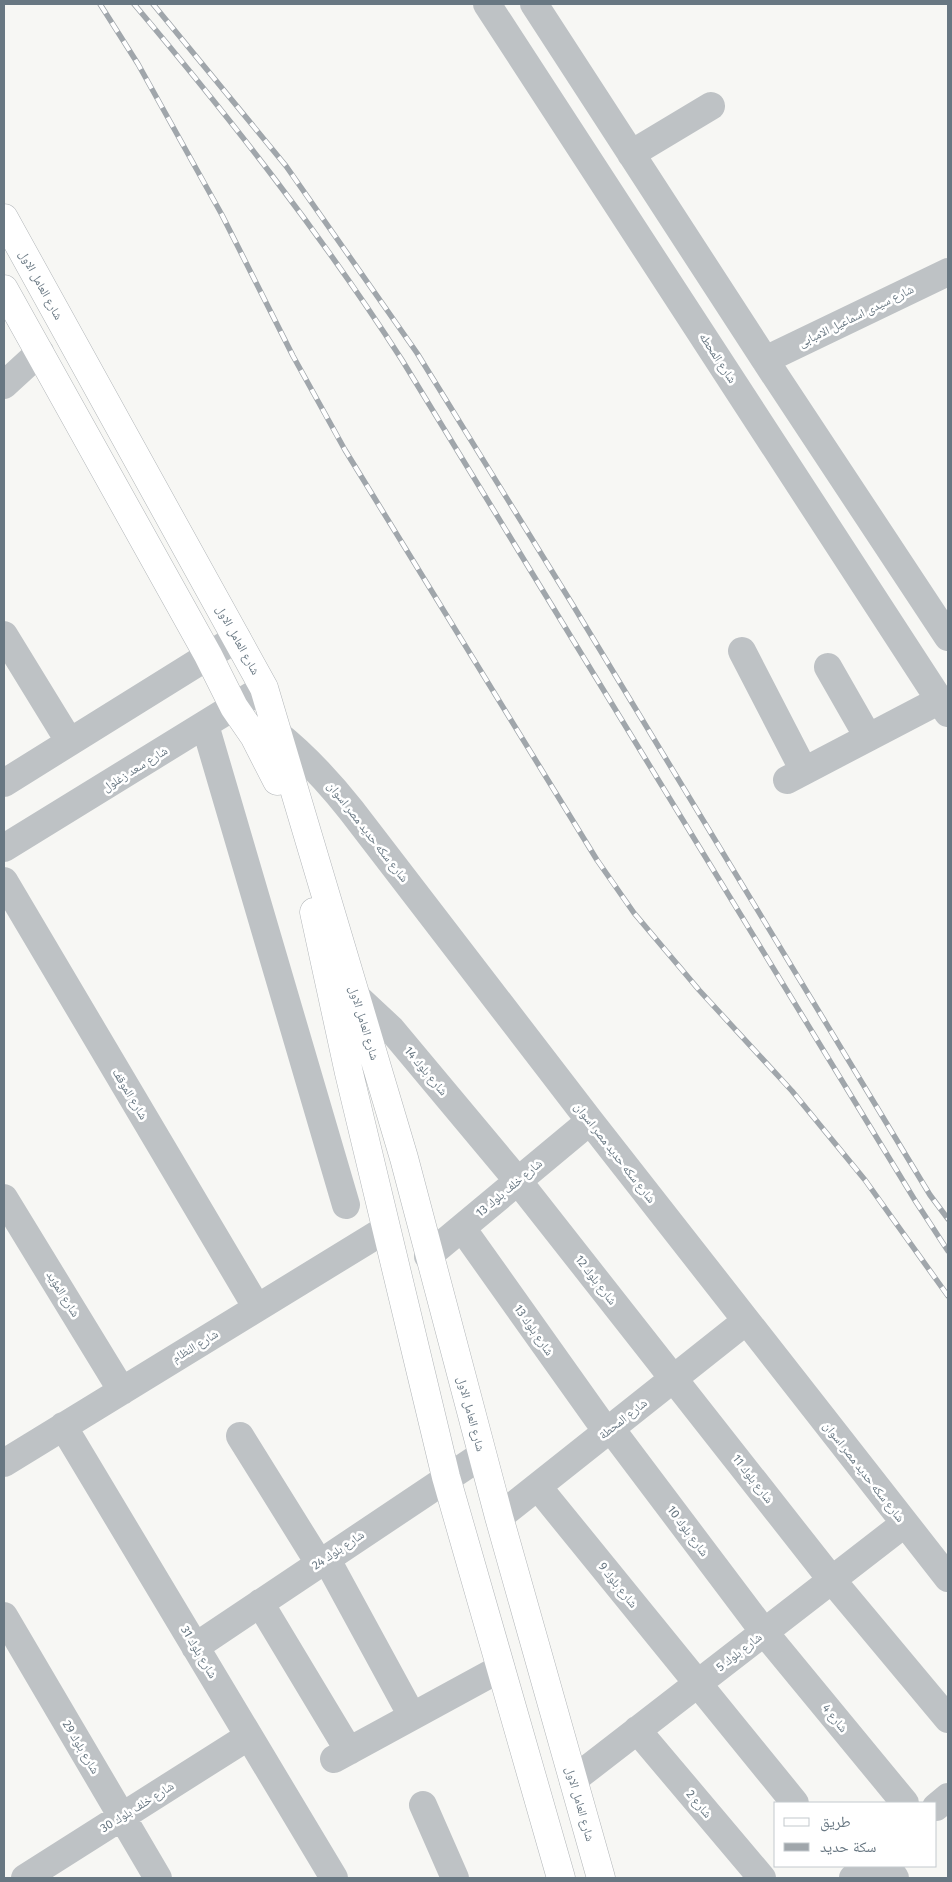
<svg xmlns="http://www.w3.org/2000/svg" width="952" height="1882" viewBox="0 0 952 1882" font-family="'Fira Sans','Noto Naskh Arabic',sans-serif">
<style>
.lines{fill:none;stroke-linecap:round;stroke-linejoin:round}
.major-casing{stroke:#b2b6b9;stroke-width:29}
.minor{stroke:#bec2c5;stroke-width:28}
.major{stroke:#fff;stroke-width:28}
.rail-casing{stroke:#a0a6ab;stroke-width:5.5}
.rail{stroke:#fff;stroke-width:4;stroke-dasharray:11;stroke-linecap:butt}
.labels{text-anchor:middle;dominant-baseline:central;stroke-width:5;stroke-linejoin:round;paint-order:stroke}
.street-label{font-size:12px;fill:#687782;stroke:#fff}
</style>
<rect width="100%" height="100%" fill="#f7f7f4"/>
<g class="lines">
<!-- major casing -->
<g class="major-casing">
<path id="major" d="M4,218L264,688L404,1158L499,1517L601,1878
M4,289L208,655L234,707L254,736L277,781
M314,912L349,1073L446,1477L561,1878"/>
</g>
<!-- minor -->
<path class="minor" d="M487,4L948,713
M534,4L765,360L948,637
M631,154L711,106
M765,360L948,272
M4,385L40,352
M4,635L69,741
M742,651L804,771
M828,667L868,737
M205,725L346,1205
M276,733C305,756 328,781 351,810L590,1121L948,1578
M787,780L940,700
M4,783L237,638
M4,848L264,688
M4,881L257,1308
M347,988L391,1029L518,1181L831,1579L948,1719
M4,1198L122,1391
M462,1228L607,1432
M428,1256L590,1121
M63,1426L334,1878
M611,1429L764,1632L905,1803
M240,1436L319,1563
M4,1463L386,1229
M538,1487L795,1803
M499,1517L746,1321
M326,1558L412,1716
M260,1603L349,1751
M4,1616L158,1878
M195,1647L482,1455
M637,1730L762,1878
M334,1759L501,1668
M573,1780L904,1524
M423,1805L455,1878
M936,1807L948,1797
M887,1866L895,1878
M25,1878L249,1736
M853,1878L868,1866"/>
<!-- major -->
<use href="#major" class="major"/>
<!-- rail casing -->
<g class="rail-casing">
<path id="rail" d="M100,4L138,64L222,215L293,356L345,450L597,860L634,913L699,990L792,1091L865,1180L948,1296
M134,4C230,118 321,234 402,360L916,1202L948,1251
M153,4L286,166L417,353L571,602L930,1195L948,1219"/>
</g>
<!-- rail -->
<use href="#rail" class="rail"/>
</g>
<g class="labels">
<!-- street labels -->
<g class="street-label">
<text transform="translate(41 285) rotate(61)">شارع العامل الاول</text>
<text transform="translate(856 316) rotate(-26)">شارع سيدى اسماعيل الامبابى</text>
<text transform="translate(718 358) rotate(57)">شارع المحطه</text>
<text transform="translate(238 640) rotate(61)">شارع العامل الاول</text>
<text transform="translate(135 769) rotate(-32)">شارع سعد زغلول</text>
<text transform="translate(368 832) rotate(52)">شارع سكه حديد مصر اسوان</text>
<text transform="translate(364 1023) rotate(73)">شارع العامل الاول</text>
<text transform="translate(426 1071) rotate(50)">شارع بلوك 14</text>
<text transform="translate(130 1094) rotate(59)">شارع الموقف</text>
<text transform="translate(615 1153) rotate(52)">شارع سكه حديد مصر اسوان</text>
<text transform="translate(509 1188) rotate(-40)">شارع خلف بلوك 13</text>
<text transform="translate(596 1280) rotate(52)">شارع بلوك 12</text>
<text transform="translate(63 1294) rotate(58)">شارع المؤيد</text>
<text transform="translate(534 1330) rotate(55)">شارع بلوك 13</text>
<text transform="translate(195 1346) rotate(-31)">شارع النظام</text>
<text transform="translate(471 1414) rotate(75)">شارع العامل الاول</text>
<text transform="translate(623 1419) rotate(-38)">شارع المحطة</text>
<text transform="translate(864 1472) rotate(52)">شارع سكه حديد مصر اسوان</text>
<text transform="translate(753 1479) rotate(52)">شارع بلوك 11</text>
<text transform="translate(688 1531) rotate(53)">شارع بلوك 10</text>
<text transform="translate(338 1550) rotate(-34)">شارع بلوك 24</text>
<text transform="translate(618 1585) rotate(51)">شارع بلوك 9</text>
<text transform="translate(199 1652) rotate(59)">شارع بلوك 31</text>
<text transform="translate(739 1652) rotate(-38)">شارع بلوك 5</text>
<text transform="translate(835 1718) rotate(51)">شارع 4</text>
<text transform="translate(81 1747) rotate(59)">شارع بلوك 29</text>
<text transform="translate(580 1804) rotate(74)">شارع العامل الاول</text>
<text transform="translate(699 1804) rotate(50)">شارع 2</text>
<text transform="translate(137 1807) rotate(-32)">شارع خلف بلوك 30</text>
</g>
</g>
<!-- border -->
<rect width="952" height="1882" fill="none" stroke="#687782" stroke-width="10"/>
<!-- legend -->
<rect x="774" y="1802" width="162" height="65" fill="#ffffff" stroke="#c3c9cd"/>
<rect x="784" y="1818" width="25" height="8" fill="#ffffff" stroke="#c3c9cd"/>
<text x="820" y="1827" font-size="15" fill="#687782">طريق</text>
<rect x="784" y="1843" width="25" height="8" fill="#a0a6ab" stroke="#c3c9cd"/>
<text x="820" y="1852" font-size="15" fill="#687782">سكة حديد</text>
</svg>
